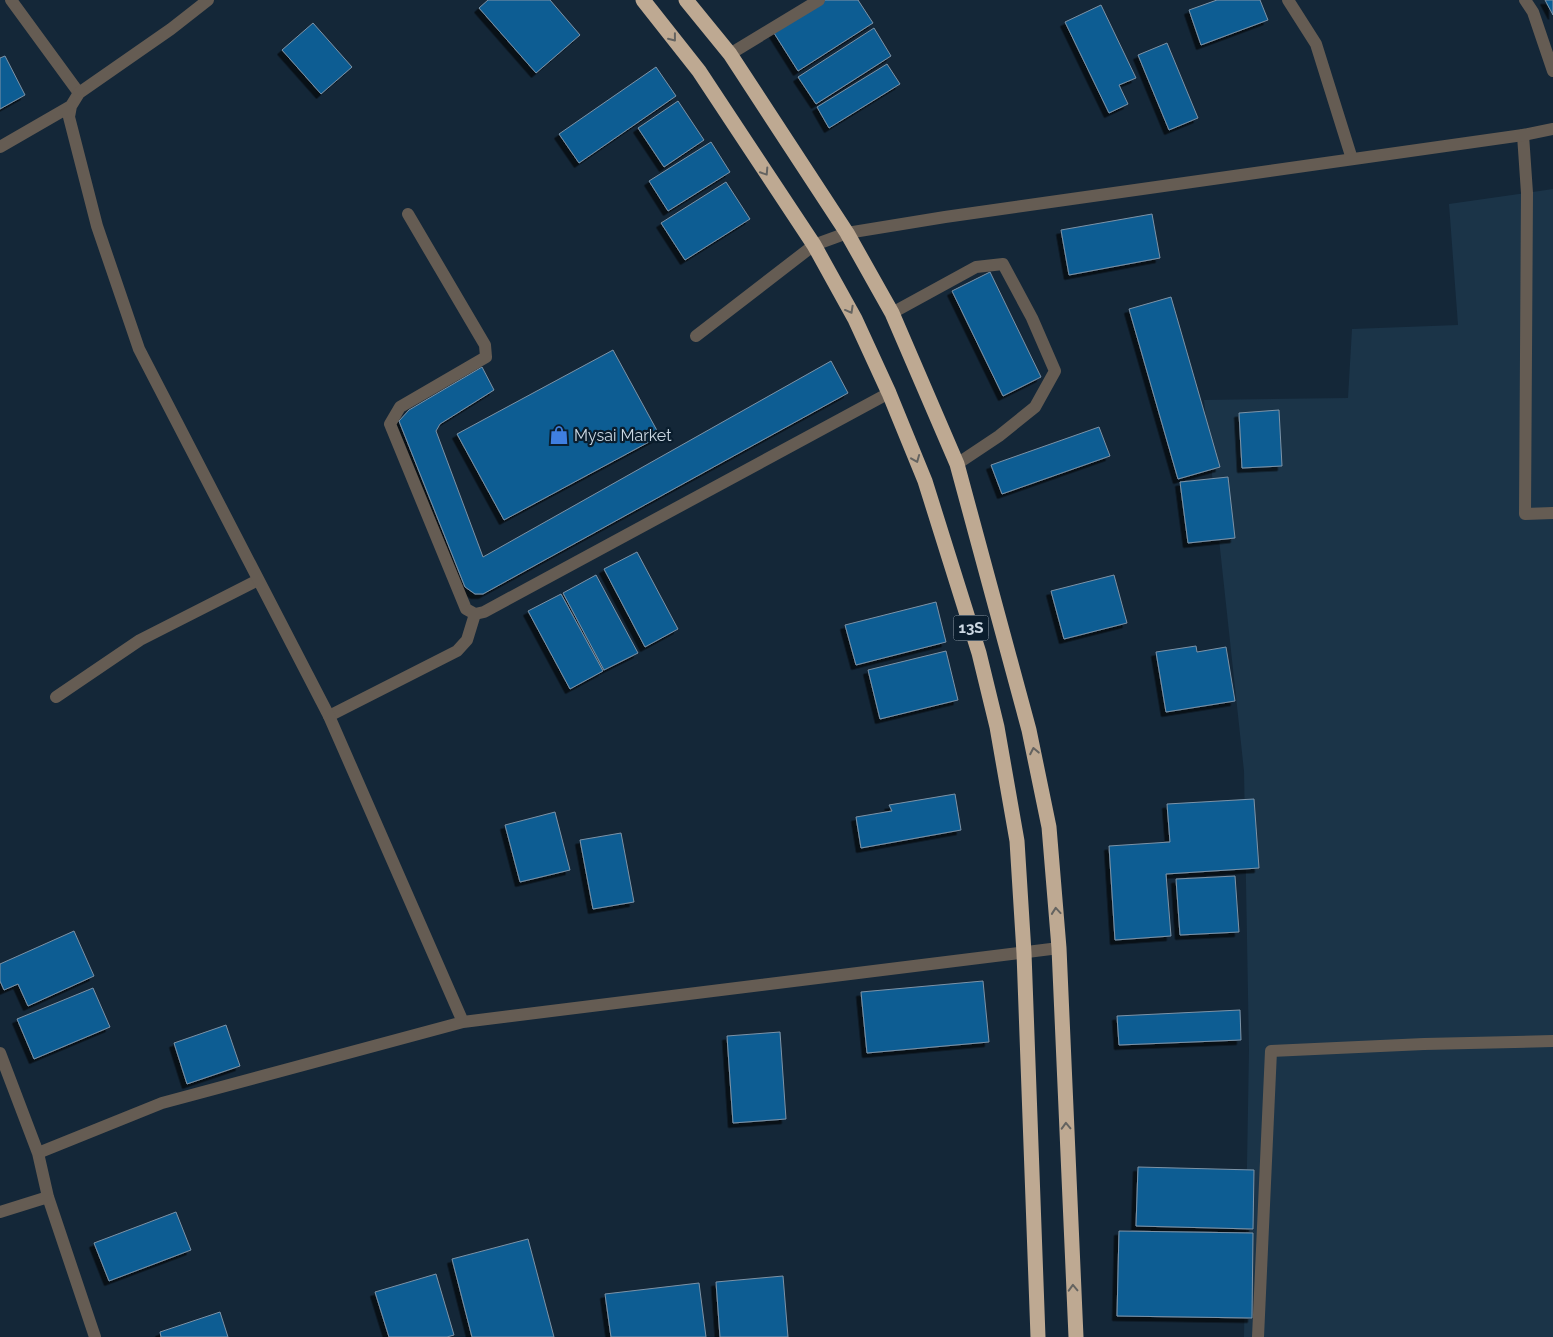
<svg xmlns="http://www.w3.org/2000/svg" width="1553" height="1337" viewBox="0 0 1553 1337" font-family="Raleway,sans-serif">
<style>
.built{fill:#1b3448}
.building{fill:#105d93;stroke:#7c93a7;filter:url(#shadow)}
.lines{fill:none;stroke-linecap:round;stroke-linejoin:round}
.lane{stroke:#655c53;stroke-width:12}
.street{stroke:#655c53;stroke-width:12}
.highway{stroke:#bea992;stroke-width:15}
.oneway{stroke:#646360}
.labels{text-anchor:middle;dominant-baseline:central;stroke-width:4.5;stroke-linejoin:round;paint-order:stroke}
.shield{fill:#0a1d2d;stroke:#92a0ac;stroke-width:1}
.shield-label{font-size:15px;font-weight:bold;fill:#ccd8e3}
.poi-label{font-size:16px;fill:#ccd8e3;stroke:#0a1d2d;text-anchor:start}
</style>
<defs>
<filter id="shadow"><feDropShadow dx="-4.5" dy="4.5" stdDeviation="0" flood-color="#0009"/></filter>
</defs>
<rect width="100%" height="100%" fill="#142738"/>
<!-- built -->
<path class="built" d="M1553,189V1337H1244L1249,1050L1244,771L1204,400L1348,398L1352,329L1458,325L1449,204Z"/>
<!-- building -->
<path class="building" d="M488,0H550L580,35L536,73L479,8Z
M825,0H858L873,23L798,71L774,33Z
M1217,0H1260L1268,20L1201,45L1189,10Z
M1545,0H1553V15Z
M1101,5L1136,78L1119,85L1128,104L1109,113L1065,22Z
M313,23L352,67L321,94L282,50Z
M874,28L891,56L816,104L798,77Z
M1167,43L1198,118L1169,130L1138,55Z
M5,56L25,95L0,109V58Z
M887,64L900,84L829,128L817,107Z
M656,67L676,96L579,163L559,134Z
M678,101L704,140L664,167L638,128Z
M711,142L730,172L668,211L649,181Z
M726,182L750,219L685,260L661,223Z
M1152,214L1160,258L1069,275L1061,230Z
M990,272L1041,377L1003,396L952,291Z
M1171,297L1220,467L1178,479L1129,309Z
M613,350L660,436L504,520L457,434Z
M831,361L848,393L483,594H475L465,587L399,421L409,410L482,367L494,390L440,424L436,431L483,557Z
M1279,410L1282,466L1242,468L1239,413Z
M1099,427L1110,456L1002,494L991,465Z
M1228,477L1235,538L1188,543L1180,482Z
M637,552L678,629L645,647L604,569Z
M596,575L638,653L604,670L563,593Z
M1114,575L1127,623L1064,639L1051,591Z
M561,594L603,671L570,689L528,611Z
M936,602L946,642L856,665L845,625Z
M1196,646L1197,652L1226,647L1235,701L1166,712L1156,652Z
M946,651L958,700L880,719L868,670Z
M955,794L961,830L861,848L856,817L892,811L889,805Z
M1254,799L1259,868L1166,874L1171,936L1115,940L1109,846L1170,842L1167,804Z
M555,812L570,870L520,882L505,825Z
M621,833L634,902L593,909L580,840Z
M1235,876L1239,932L1180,935L1176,879Z
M74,931L94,976L28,1006L18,984L4,990L0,981V964Z
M983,981L989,1042L867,1053L861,992Z
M93,988L110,1027L34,1059L17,1019Z
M1240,1010L1241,1040L1119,1045L1117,1016Z
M226,1025L240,1066L187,1084L174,1043Z
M780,1032L786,1119L733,1123L727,1036Z
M1138,1167L1254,1170L1253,1229L1136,1226Z
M176,1212L191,1250L109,1281L94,1243Z
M1119,1231L1253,1233L1252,1318L1117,1316Z
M528,1239L554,1337H472L452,1259Z
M436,1274L454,1335L447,1337H389L375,1292Z
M783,1276L788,1337H720L716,1282Z
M699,1283L706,1337H611L605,1294Z
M220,1312L228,1337H161L160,1332Z"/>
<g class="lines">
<!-- lane -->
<path class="lane" d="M11,0L79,93
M1288,0L1316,44L1352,159
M730,54L819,0
M1523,135L1527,193L1525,514L1553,513
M408,214L485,345L486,357L400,407L390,424L466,609L475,614L484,612L889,393
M892,313L976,267L1003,264L1032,318L1055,371L1035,407L999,436L957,464
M696,336L814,245
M56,697L140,640L258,580
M329,716L457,651L467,640L475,614
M1258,1337L1271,1051L1424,1044L1553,1041"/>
<!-- street -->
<path class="street" d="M1525,0L1533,12L1553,71
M71,106L69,117L97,226L139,349L329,716L463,1022
M0,147L71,106L79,93L171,29L208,0
M814,245L847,233L945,217L1523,135L1553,129
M0,1053L38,1153L48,1197L95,1337
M38,1153L162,1103L463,1022L1059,948
M0,1212L48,1197"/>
<!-- highway -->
<path class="highway" d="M643,0L699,71L814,245L855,319L889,393L925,481L979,653L997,727L1017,841L1024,953L1038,1337
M686,0L730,54L847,233L892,313L957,464L1029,730L1049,827L1059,948L1076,1337"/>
</g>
<!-- one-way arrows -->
<defs><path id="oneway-chevron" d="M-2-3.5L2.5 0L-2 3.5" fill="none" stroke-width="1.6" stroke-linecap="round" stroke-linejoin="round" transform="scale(1.25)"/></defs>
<g class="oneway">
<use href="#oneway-chevron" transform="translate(673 38) rotate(52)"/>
<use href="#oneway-chevron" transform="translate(765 172) rotate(57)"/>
<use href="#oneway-chevron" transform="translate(850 310) rotate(61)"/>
<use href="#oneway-chevron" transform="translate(916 459) rotate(68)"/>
<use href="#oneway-chevron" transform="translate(1034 751) rotate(-101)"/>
<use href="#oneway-chevron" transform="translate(1056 911) rotate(-95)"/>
<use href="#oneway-chevron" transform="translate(1066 1126) rotate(-92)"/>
<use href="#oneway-chevron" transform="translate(1073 1288) rotate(-92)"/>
</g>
<!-- icons -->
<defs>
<g id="shop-bare" transform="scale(1.5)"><path d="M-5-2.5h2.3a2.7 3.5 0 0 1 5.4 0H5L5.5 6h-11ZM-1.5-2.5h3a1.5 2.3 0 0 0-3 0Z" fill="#3f7fe0" stroke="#0a1d2d" stroke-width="2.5" paint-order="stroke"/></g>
</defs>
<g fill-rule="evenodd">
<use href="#shop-bare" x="559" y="435"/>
</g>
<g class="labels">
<!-- shield labels -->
<rect class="shield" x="953.5" y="615.5" width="35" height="25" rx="4"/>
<g class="shield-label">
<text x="971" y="628">13S</text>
</g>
<!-- poi labels -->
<g class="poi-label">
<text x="574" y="435">Mysai Market</text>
</g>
</g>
</svg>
